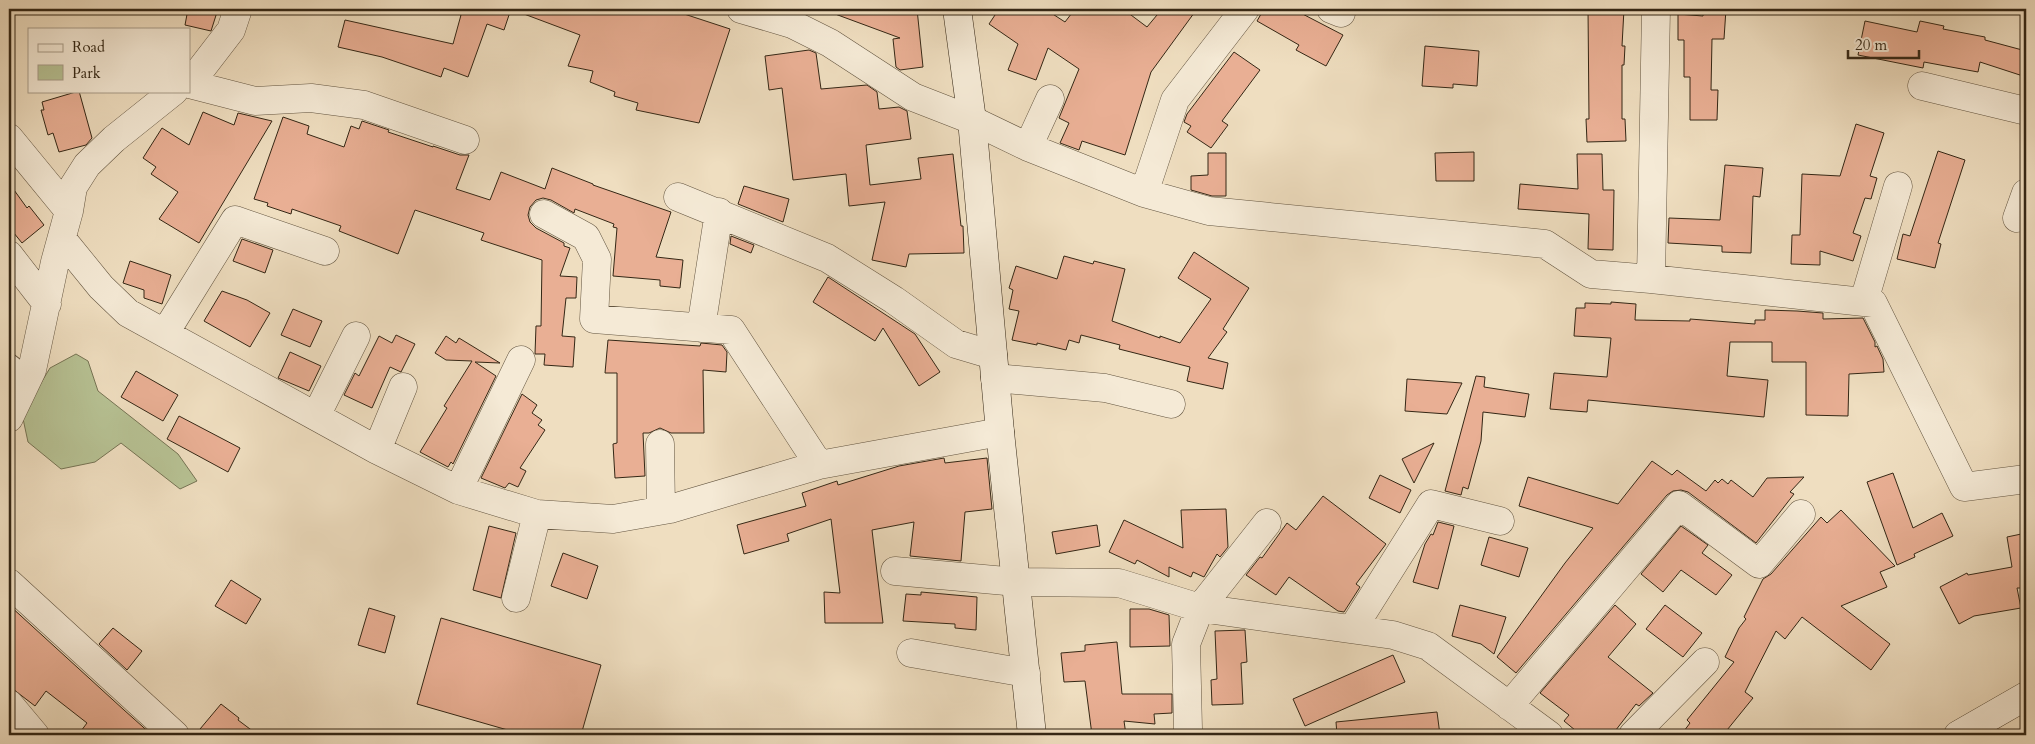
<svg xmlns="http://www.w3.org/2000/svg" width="2035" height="744" viewBox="0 0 2035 744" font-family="Cardo,serif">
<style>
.green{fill:#b7c294;stroke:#767454}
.building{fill:#e9af94;stroke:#342715}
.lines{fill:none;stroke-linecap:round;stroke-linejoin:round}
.lane-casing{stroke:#635540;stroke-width:16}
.street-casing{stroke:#635540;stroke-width:29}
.secondary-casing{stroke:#342715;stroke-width:29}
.lane{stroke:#f5ead6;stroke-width:14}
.street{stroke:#f5ead6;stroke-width:28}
.secondary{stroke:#f5ead6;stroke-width:28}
</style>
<rect width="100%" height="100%" fill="#efdec0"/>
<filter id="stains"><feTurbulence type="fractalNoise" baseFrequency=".004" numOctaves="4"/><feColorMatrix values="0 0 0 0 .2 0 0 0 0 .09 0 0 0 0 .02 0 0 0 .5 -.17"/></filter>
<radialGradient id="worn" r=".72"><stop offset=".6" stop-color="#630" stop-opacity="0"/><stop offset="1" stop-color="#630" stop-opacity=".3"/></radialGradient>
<!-- green -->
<path class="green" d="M76,354L88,361L98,391L178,454L197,481L180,489L121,443L95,462L61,469L28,442L22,414L50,368Z"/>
<!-- building -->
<path class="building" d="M188,9H218L211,31L185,25Z
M453,9H511L504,30L487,24L468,77L444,68L441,77L382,57L338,47L345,20L453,44L461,15L452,12Z
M516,9H669L730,29L699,123L636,110L638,103L614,96L615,92L590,82L593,71L568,66L580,35L516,11Z
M827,9H917L923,67L900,70L896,67L893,39L900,38L827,11Z
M999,9H1045L1065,22L1075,9H1123L1147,27L1162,9H1197L1151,72L1125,155L1082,141L1079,150L1060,143L1069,123L1059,118L1079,69L1048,48L1036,80L1008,70L1018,44L989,24Z
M1264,9H1293L1343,35L1326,66L1296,50L1299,45L1257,21Z
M1588,9H1624L1622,46H1625L1624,65H1622V119H1625L1626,141L1587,142L1586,119H1589Z
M1704,9H1726L1724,39H1712L1711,90H1718L1717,120H1690V77H1684V40H1678V14L1703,16Z
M1865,21L1917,32L1920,21L1944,26L1943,29L1985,37V40L2026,51V77L1980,62L1978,72L1924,62L1923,68L1858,55Z
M1425,46L1479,51L1477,86L1453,84V88L1422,86Z
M809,50L816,53L821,89L867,85L877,92L879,109L899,107L907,111L911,139L866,145L870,185L921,179L918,158L953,154L961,226H963L964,253L909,254L906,267L872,260L885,202L849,206L846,174L793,180L782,88L769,90L765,56Z
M1234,52L1260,70L1222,121L1228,125L1211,148L1187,132L1191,126L1184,122L1187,114Z
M79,91L92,138L86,145L59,152L53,133L48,135L41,110H44L42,102Z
M203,112L234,125L238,113L272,121L199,243L159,219L178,192L151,174L156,167L143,158L162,128L189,145Z
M283,117L309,126L307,134L344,147L351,126L359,129L362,121L389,130L388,132L433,147V146L460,155H469L456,189L490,200L501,172L545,189L552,168L593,184V185L671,212L656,257L683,260L680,288L660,286V280L613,276L617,228L613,227L614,224L575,209L574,213L551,200L543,198L536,200L530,207L528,215L530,222L536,228L564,243V246L570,248L560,276L577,277L576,298H566L562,336L575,337L573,367L544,365L545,354H535L536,326H541L542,260L481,240L484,233L415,210L398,254L339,231L341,226L292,209L291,214L267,206L268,203L254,199Z
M1856,124L1884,133L1870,176L1877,178L1871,199L1865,198L1853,233L1861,236L1853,261L1820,251V265L1791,264L1792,235H1800L1802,174L1840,176Z
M1938,151L1965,160L1938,243L1941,244L1935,268L1897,259L1903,234L1910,236Z
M1474,152V181H1436L1435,153Z
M1208,153H1226V196H1212L1191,190V176L1208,175Z
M1577,154H1602L1603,190H1614L1613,250L1588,249L1589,214L1518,209L1520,184L1578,189Z
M1725,165L1763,168L1760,197L1753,196L1751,253L1722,252V246L1668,243L1669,218L1720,220Z
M9,183L27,208L29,206L44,225L22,243L9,227Z
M744,186L789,199L783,222L738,204Z
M731,236L754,245L751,253L730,244Z
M242,239L273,250L265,273L233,261Z
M1194,252L1249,288L1223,329L1227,332L1208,358L1228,363L1223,389L1187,381L1190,367L1119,349L1120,345L1081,335L1079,343L1069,340L1066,350L1037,343V345L1012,340L1019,311L1009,309L1013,290L1009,288L1016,266L1057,279L1064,256L1093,264L1094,261L1125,269L1112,321L1160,338V336L1180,343L1211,299L1178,278Z
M130,261L171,275L162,304L144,298V290L123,283Z
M828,277L915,334L940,372L919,386L883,328L875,341L813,302Z
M222,291L247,300L270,313L250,347L204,321Z
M1611,302L1636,304L1635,320L1690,321V319L1755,324V320H1765V310L1797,311L1823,313V319L1863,318L1875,342V347L1877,346L1883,359L1884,372L1849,374L1848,416L1806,415V362H1772V342H1730L1727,376L1768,380L1764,417L1588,400L1587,412L1550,409L1554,373L1607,377L1611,338L1574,336L1576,308H1585V303L1611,304Z
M293,309L322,321L310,347L281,335Z
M396,335L415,344L401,372L390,367L372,408L344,395L355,373L359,376L379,336L392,343Z
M446,336L456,343L459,338L500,363L475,362L496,376L453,464L451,462L448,467L420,452L447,408L444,406L472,361L446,360L435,353Z
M608,340L700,346L701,343L722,345L727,352L726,372L703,370L704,433H671L660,428L649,433H643L645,476L615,478L613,444L617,443V373H605Z
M290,352L321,366L309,391L278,378Z
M136,371L178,395L163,421L121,397Z
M1476,376L1485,377L1484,387L1529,394L1525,417L1483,412L1481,441L1468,489L1463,487L1461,495L1445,491Z
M1407,379L1462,383L1447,414L1405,411Z
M522,394L537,405L532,413L542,420L538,425L545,430L520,468L526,471L518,487L509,483L505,488L481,478Z
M179,416L240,448L228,472L167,439Z
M1434,443L1414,483L1402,459Z
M944,458L945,463L987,458L992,509L965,512L961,561L910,556L914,522L872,530L883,623H825L824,592L840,593L831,519L787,534L789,541L744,554L737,525L806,506L802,493L837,481L838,485L899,466Z
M1652,461L1672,475L1677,470L1706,491L1715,480L1718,483L1722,479L1728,484L1731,480L1753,497L1767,478L1804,477L1790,492L1794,494L1756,543L1688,492L1681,490L1673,491L1667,495L1516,673L1497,657L1565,563L1593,528L1519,506L1528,477L1618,504Z
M1893,473L1913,528L1942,513L1953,536L1914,554L1915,557L1897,565L1867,482Z
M1380,475L1411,490L1400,513L1369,498Z
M1323,496L1386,544L1356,584L1360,587L1344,612L1338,611L1289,577L1276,595L1246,575L1260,557L1262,558L1287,523L1296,530Z
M1226,509L1228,547L1220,557L1217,554L1204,577L1193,572L1191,577L1169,567V577L1137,560L1135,564L1109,552L1124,520L1183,548L1181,510Z
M1841,510L1895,566L1880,572L1887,587L1841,606L1890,644L1871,670L1802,617L1785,639L1776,631L1745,692L1753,698L1723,735H1681L1690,723L1687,720L1734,662L1725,657L1739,628L1746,619L1744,617L1763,579L1771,574L1821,517L1827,523Z
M1438,522L1454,526L1438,589L1413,582L1425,544L1431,534L1433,535Z
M1097,525L1100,546L1056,554L1052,532Z
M489,526L516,533L501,598L473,590Z
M1681,526L1708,545L1702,553L1732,575L1716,595L1681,570L1663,592L1641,574Z
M2026,533V588H2017L2021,608L1974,616L1959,624L1940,587L1967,573L1968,575L2012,567L2007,537Z
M1489,537L1528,548L1519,577L1481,565Z
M563,553L598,566L587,599L551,586Z
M231,580L261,599L246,624L215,606Z
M921,592L977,597L976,630L955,628V624L903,621L906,594L921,595Z
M9,605L124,710L152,735H78L87,723L46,691L35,706L9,686Z
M1460,605L1506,617L1494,654L1481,644L1452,636Z
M1615,605L1636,624L1608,657L1653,693L1639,706L1636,704L1612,735H1581L1564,721L1569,715L1540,693Z
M1665,605L1702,633L1683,657L1646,629Z
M369,608L395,616L385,653L358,645Z
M1130,609H1149L1169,615L1170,646L1130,647Z
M441,618L601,665L581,735H525L417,704Z
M113,628L142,651L127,670L99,644Z
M1245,630L1247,662L1241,663L1243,704L1212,705L1211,680L1217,679L1215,631Z
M1117,642L1122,694H1172V713L1154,714L1155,724L1124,721L1126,735H1092L1085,681L1064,682L1061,653L1085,651V645Z
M1393,655L1405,682L1305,726L1293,699Z
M221,704L239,718L238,720L258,735H195Z
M1437,712L1440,735H1337L1336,722Z"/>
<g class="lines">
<!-- lane casing -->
<g class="lane-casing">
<path id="lane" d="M9,360L30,376"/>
</g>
<!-- street casing -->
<g class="street-casing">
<path id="street" d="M741,9L792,24L830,43L913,97L972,120L1028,147L1144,193L1209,211L1545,244L1591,274L1651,279L1873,303L1964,487L2026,479
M1331,9L1341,13
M189,80L201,69L231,30L238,9
M189,84L255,101L311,98L364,105L465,140
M1922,86L2026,111
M9,138L69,211
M1028,147L1050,99
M1144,193L1175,100L1245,9
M678,197L827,258L894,300L956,344L993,355
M544,214L586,237L597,259L594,319L731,330L819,465
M2017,218L2026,193
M62,239L101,287L128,313L377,450L458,490L537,514L613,519L670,509L819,465L1000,432
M9,255L47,304
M1651,279L1656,9
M1864,301L1898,186
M701,328L719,212
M165,333L235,220L325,251
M995,378L1105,388L1171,404
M316,416L356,336
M9,418L32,370L55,262L69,211L73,187L87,165L114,139L174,91
M660,444L661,510
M377,450L403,387
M458,490L521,360
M895,571L1017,582L1119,583L1200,608L1393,635L1428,646L1549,735
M9,583L175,735
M516,598L537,514
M1353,628L1431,504L1500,521
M911,653L1026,673
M9,704L35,735
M1509,706L1679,505L1759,564L1801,514
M1188,729L1186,644L1200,608L1267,523
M1633,735L1705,662"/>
</g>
<!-- secondary casing -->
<g class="secondary-casing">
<path id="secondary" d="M957,9L972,120L1000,432L1032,735
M1958,735L2026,696"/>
</g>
<!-- lane -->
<use href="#lane" class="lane"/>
<!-- street -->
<use href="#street" class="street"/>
<!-- secondary -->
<use href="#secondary" class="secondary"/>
</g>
<!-- margin -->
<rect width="2035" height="744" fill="none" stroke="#efdec0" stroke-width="30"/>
<rect x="10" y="10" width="2015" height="724" fill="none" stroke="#342715" stroke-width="2.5"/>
<rect x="15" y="15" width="2005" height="714" fill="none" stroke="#342715"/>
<!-- legend -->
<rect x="28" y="28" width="162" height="65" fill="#f5ead6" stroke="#a89c89"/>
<rect x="38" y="44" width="25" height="8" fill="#f5ead6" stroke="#a89c89"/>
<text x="72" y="52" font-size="15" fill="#342715">Road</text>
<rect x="38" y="65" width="25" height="15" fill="#b7c294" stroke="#a89c89"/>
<text x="72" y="78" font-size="15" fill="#342715">Park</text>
<!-- scale -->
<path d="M1848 50v8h71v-8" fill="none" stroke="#342715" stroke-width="2.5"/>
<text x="1855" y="50" font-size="15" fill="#342715" stroke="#f5ead6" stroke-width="4" paint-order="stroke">20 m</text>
<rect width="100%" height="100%" filter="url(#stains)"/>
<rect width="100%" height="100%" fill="url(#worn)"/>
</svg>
